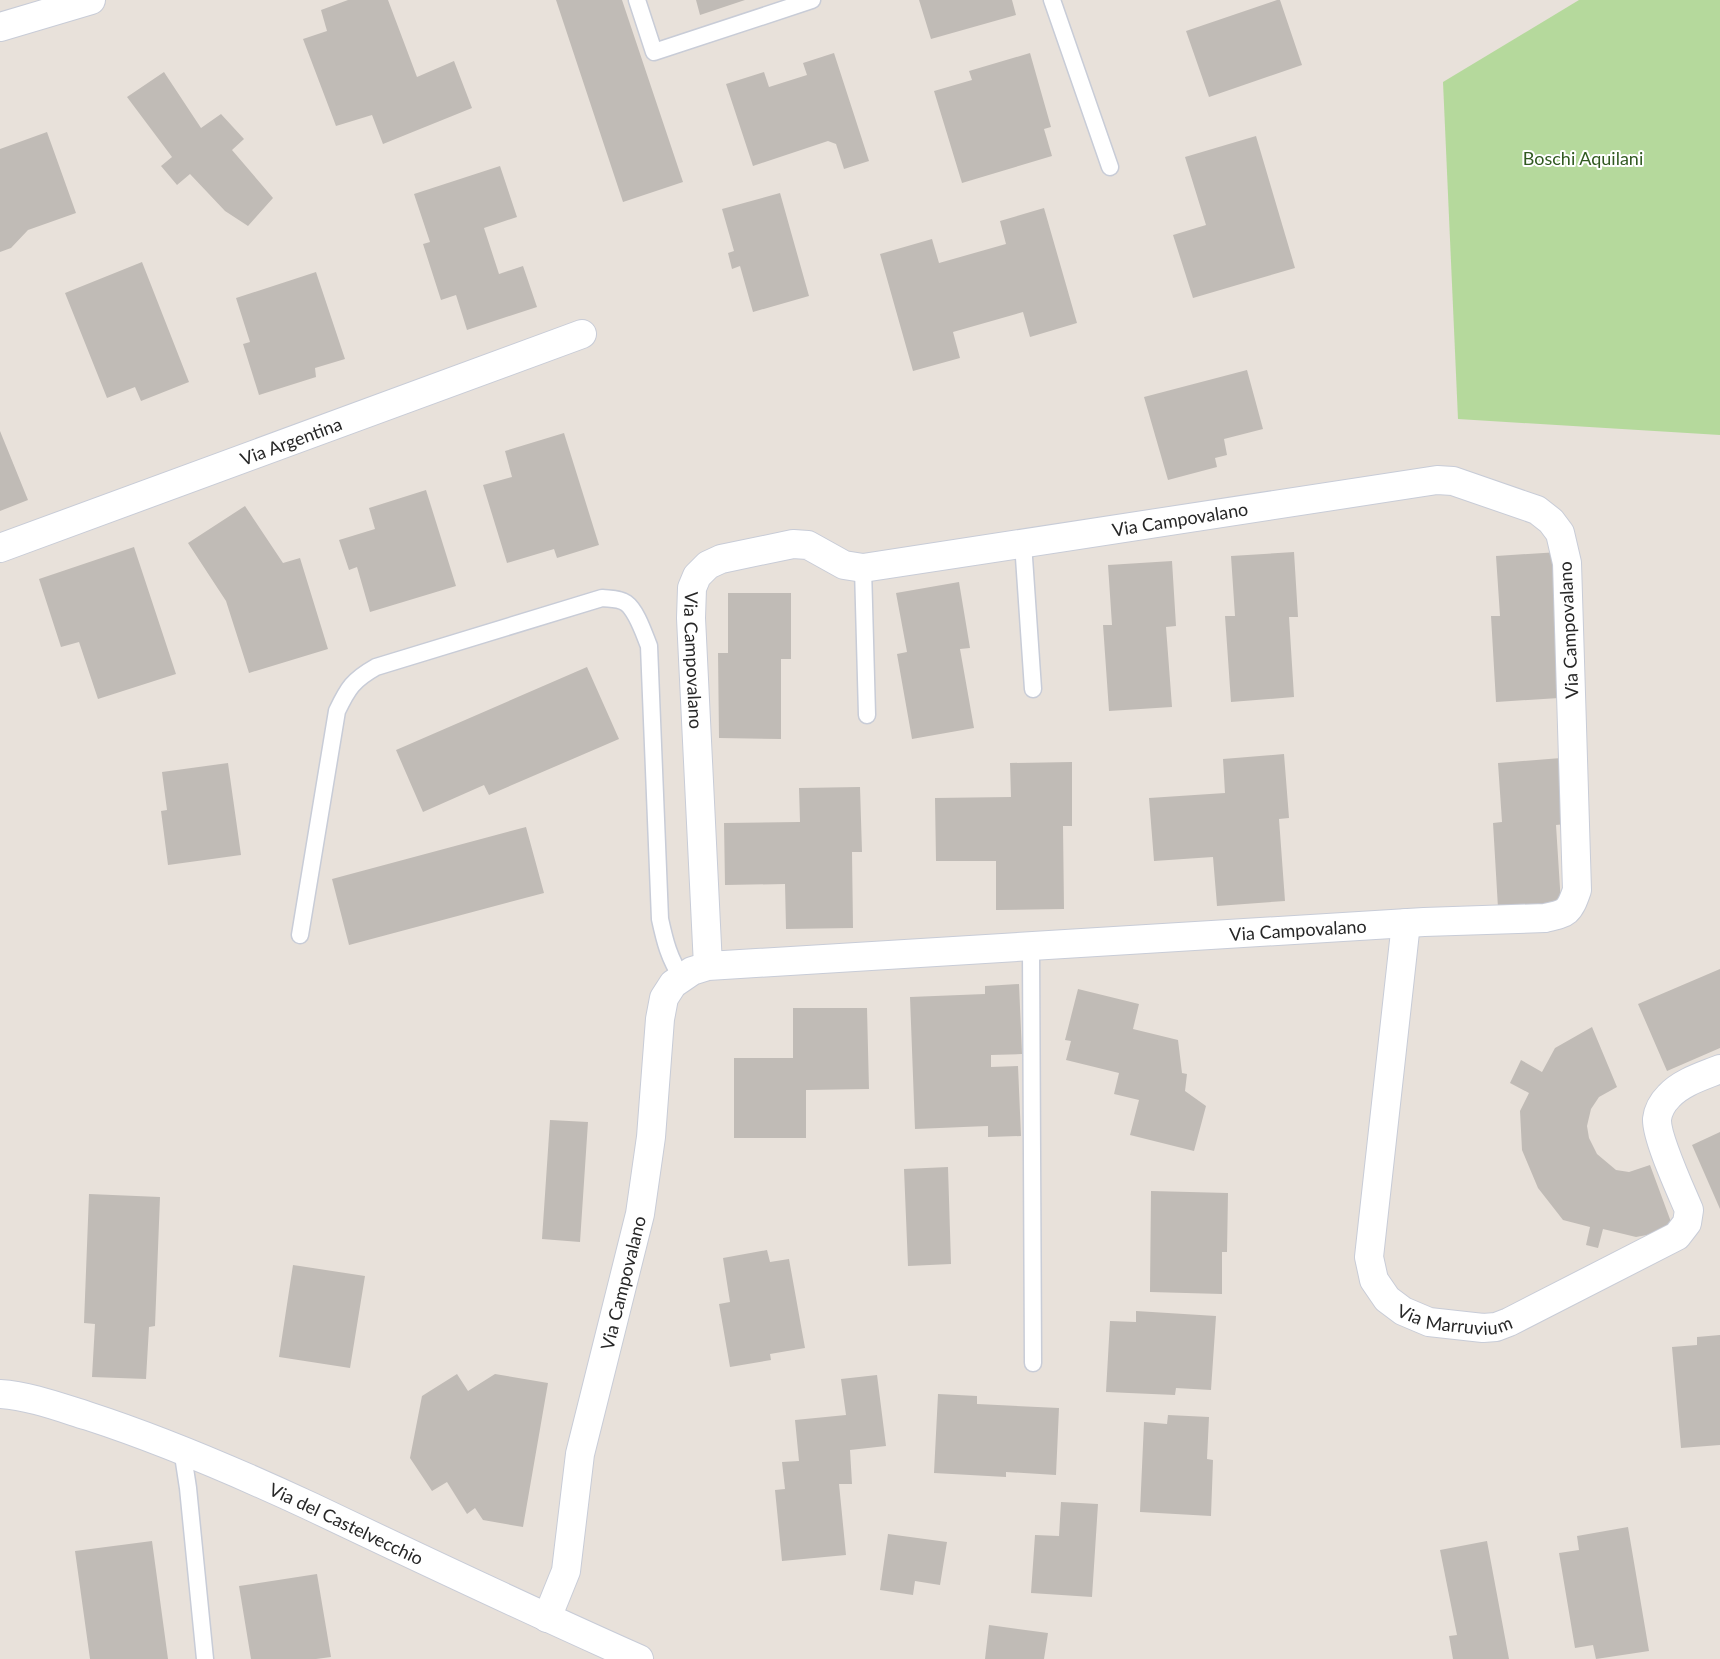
<svg xmlns="http://www.w3.org/2000/svg" width="1720" height="1659" viewBox="0 0 1720 1659" font-family="Lato,sans-serif">
<style>
.green{fill:#b5d99c}
.building{fill:#c0bbb6}
.lines{fill:none;stroke-linecap:round;stroke-linejoin:round}
.lane-casing{stroke:#c8ccd7;stroke-width:19}
.street-casing{stroke:#c8ccd7;stroke-width:30}
.lane{stroke:#fff;stroke-width:16}
.street{stroke:#fff;stroke-width:28}
.labels{text-anchor:middle;dominant-baseline:central;stroke-width:4;stroke-linejoin:round;paint-order:stroke}
.park-label{font-size:18px;fill:#315a21;stroke:#fff}
.street-label{font-size:18px;fill:#272727;stroke:#fff}
</style>
<rect width="100%" height="100%" fill="#e8e1da"/>
<!-- green -->
<path class="green" d="M1579,0H1720V435L1458,419L1443,82Z"/>
<!-- building -->
<path class="building" d="M348,0H388L417,77L454,61L472,108L383,144L372,115L336,126L303,39L327,31L321,10Z
M556,0H622L683,182L623,202Z
M696,0H745L700,15Z
M919,0H1012L1016,15L931,39Z
M1277,0H1280L1302,65L1209,97L1186,31Z
M834,53L869,161L844,169L836,144L828,141L753,166L726,84L764,72L769,87L807,75L803,63Z
M1030,53L1051,127L1044,129L1052,156L962,183L934,91L972,80L969,71Z
M164,72L201,128L221,114L244,139L232,150L273,198L248,226L225,211L190,174L177,185L161,166L172,157L127,97Z
M47,132L76,213L28,230L11,248L0,252V149Z
M1256,136L1295,268L1193,298L1173,235L1206,225L1185,157Z
M500,166L517,217L484,228L499,274L523,266L537,307L467,330L456,295L441,300L423,244L430,242L414,194Z
M780,193L809,296L753,312L740,266L732,269L728,253L734,251L722,209Z
M1044,208L1077,323L1030,337L1023,312L953,332L960,358L913,371L880,254L932,239L939,263L1006,244L1000,221Z
M142,262L189,382L141,401L135,387L107,398L65,293Z
M316,272L345,359L315,368L316,377L259,395L243,344L250,342L236,298Z
M1247,370L1263,429L1224,439L1227,455L1215,458L1217,467L1168,480L1144,397Z
M0,431L28,500L0,511Z
M564,433L599,545L557,558L554,549L507,563L483,485L512,477L505,451Z
M426,490L456,586L370,612L357,567L349,570L339,540L375,529L369,508Z
M245,506L283,563L300,558L328,649L249,673L226,601L188,543Z
M134,547L176,674L98,699L79,642L61,647L39,579Z
M1294,552L1298,617H1289L1294,697L1231,702L1225,616H1235L1231,556Z
M1559,552L1564,617L1554,618L1559,698L1496,702L1491,616H1500L1496,556Z
M1172,561L1176,626L1166,627L1172,707L1109,711L1103,625H1112L1108,565Z
M959,582L970,648L960,649L974,728L912,739L897,654L907,652L896,593Z
M728,593H791V659H781V739L719,738L718,653H728Z
M587,667L619,739L489,795L484,785L423,812L396,750Z
M1284,754L1289,818L1279,819L1285,901L1217,906L1213,857L1154,861L1149,798L1225,793L1223,759Z
M1561,758L1566,824L1556,825L1561,904L1498,908L1493,823L1502,822L1498,763Z
M1072,762V826H1063L1064,909L996,910V861H936L935,798L1011,797L1010,763Z
M228,763L241,855L168,865L161,811L167,810L162,772Z
M860,787L862,852H852L853,928L786,929L785,884L725,885L724,823L800,822L799,788Z
M526,827L544,893L349,945L332,879Z
M1720,969V1048L1667,1071L1638,1004Z
M1019,984L1022,1054L991,1055V1067L1018,1066L1021,1136L988,1137V1126L915,1129L910,997L985,994V986Z
M1078,989L1139,1004L1133,1029L1178,1040L1182,1073L1187,1074L1185,1091L1206,1106L1194,1151L1130,1135L1139,1100L1114,1094L1119,1073L1066,1060L1071,1041L1065,1040Z
M793,1008H867L869,1089L806,1090V1138H734V1058H793Z
M1592,1027L1617,1087L1599,1097L1591,1109L1587,1126L1589,1138L1597,1154L1616,1170L1629,1172L1650,1165L1674,1230L1636,1237L1603,1229L1598,1248L1586,1245L1590,1227L1563,1220L1538,1188L1522,1150L1520,1111L1529,1093L1510,1083L1521,1060L1542,1072L1555,1048Z
M550,1120L588,1122L580,1242L542,1239Z
M1720,1132V1209L1692,1145Z
M948,1167L951,1264L908,1266L904,1169Z
M1151,1191L1228,1193L1227,1252H1222V1294L1150,1292Z
M89,1194L160,1197L155,1326L149,1327L146,1379L92,1377L95,1324L84,1323Z
M767,1250L770,1262L789,1259L805,1348L770,1354L771,1360L730,1367L719,1304L730,1302L723,1258Z
M293,1265L365,1276L350,1368L279,1357Z
M1136,1311L1216,1316L1211,1390L1176,1388L1175,1395L1106,1392L1110,1321L1136,1322Z
M1720,1335V1445L1681,1448L1672,1347L1697,1345V1337Z
M457,1374L468,1391L495,1374L548,1383L523,1527L483,1520L475,1508L467,1514L447,1482L432,1491L410,1458L422,1396Z
M877,1375L886,1446L850,1450L852,1484H839L846,1555L782,1561L775,1490L785,1489L782,1462L799,1461L795,1420L846,1415L841,1379Z
M938,1394L977,1396V1404L1059,1408L1056,1475L1006,1472V1477L934,1473Z
M1168,1415L1209,1417L1207,1459L1213,1460L1211,1516L1140,1512L1144,1422L1167,1424Z
M1061,1502L1098,1504L1092,1597L1031,1593L1035,1535L1059,1536Z
M1628,1527L1649,1651L1596,1659L1593,1645L1575,1648L1559,1553L1579,1550L1577,1536Z
M888,1534L947,1542L940,1585L915,1581L913,1595L880,1590Z
M152,1541L168,1659H90L75,1551Z
M1487,1541L1509,1659H1453L1449,1636L1457,1635L1440,1550Z
M317,1574L331,1657L316,1659H251L239,1586Z
M989,1625L1048,1633L1044,1659H985Z"/>
<g class="lines">
<!-- lane casing -->
<g class="lane-casing">
<path id="lane" d="M637,0L654,52L812,0
M1052,0L1110,167
M1023,543L1033,689
M863,568L867,715
M300,935L337,711C348,688 353,680 376,667L602,598C610,599 619,598 626,603C637,611 644,634 649,646L660,919C665,942 669,958 682,978
M1031,947L1033,1363
M182,1449L188,1488L205,1659"/>
</g>
<!-- street casing -->
<g class="street-casing">
<g id="street">
<path d="M0,27L91,0"/>
<path id="s1" d="M0,548L582,334"/>
<path id="s2" d="M1406,923L1369,1257L1374,1280L1387,1299L1403,1311L1429,1322L1483,1328L1496,1327L1509,1322L1677,1236L1687,1223L1689,1210C1681,1191 1656,1137 1657,1119C1658,1111 1663,1102 1669,1096C1682,1082 1703,1076 1720,1069"/>
<path id="s3" d="M0,1394C30,1396 59,1407 88,1416C165,1441 239,1473 312,1507C421,1559 529,1610 639,1659"/>
<path id="s4" d="M547,1618L566,1571L580,1454L640,1214L651,1137L660,1019L664,998L673,984L692,971L708,966L1424,922L1545,918C1567,913 1569,913 1577,890L1567,563L1560,533L1551,521L1537,510L1453,481L1437,480L863,568L844,565L808,545L793,544L721,559L708,565L697,576L692,588L691,618L708,966"/>
</g>
</g>
<!-- lane -->
<use href="#lane" class="lane"/>
<!-- street -->
<use href="#street" class="street"/>
</g>
<g class="labels">
<!-- park labels -->
<g class="park-label">
<text x="1583" y="158">Boschi Aquilani</text>
</g>
<!-- street labels -->
<g class="street-label">
<text stroke="none"><textPath href="#s1" startOffset="310">Via Argentina</textPath></text>
<text transform="translate(1180 519) rotate(-9)">Via Campovalano</text>
<text transform="translate(1568 630) rotate(-93)">Via Campovalano</text>
<text stroke="none"><textPath href="#s4" startOffset="2915">Via Campovalano</textPath></text>
<text stroke="none"><textPath href="#s4" startOffset="1281">Via Campovalano</textPath></text>
<text stroke="none"><textPath href="#s4" startOffset="345">Via Campovalano</textPath></text>
<text stroke="none"><textPath href="#s2" startOffset="456">Via Marruvium</textPath></text>
<text stroke="none"><textPath href="#s3" startOffset="371">Via del Castelvecchio</textPath></text>
</g>
</g>
</svg>
